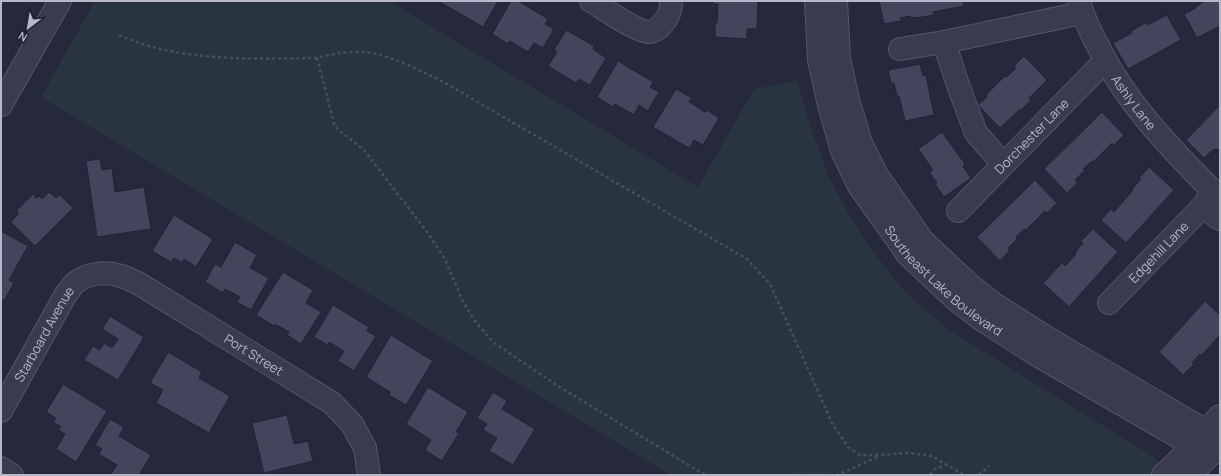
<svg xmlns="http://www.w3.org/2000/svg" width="1221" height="476" viewBox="0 0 1221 476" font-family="Manrope,sans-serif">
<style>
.green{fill:#29353e}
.building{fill:#43455c;stroke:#212233}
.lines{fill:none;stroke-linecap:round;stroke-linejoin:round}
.minor-casing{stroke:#555667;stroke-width:24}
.path{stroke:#46515a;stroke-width:2.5;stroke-dasharray:3 3;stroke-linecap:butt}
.minor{stroke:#3a3b4c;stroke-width:22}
.labels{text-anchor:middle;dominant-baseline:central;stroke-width:3.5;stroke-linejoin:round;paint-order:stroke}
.street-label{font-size:13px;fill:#b6b7c7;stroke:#1f2031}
</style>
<rect width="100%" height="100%" fill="#26283c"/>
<!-- green -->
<path class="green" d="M95,1H389L698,187L754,89L797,81L811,128L827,173L847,211L870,247L903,290L946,328L1047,391L1154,457L1172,475H671L41,97Z"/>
<!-- building -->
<path class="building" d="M441,1H498L483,27L440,2Z
M511,1H518L548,19L545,24L554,29L543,48L534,43L528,52L510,41L508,44L492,34Z
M713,1H758L757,29H747V39L715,37V23H717L718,4H713Z
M879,1H963L964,6L933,12L934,15L916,18V17L910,18V16L900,18L901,21L884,24Z
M1205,1H1220V26L1197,38L1184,14L1196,8L1195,7Z
M1167,15L1181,40L1128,69L1113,43L1132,33L1131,31L1147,22L1148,25Z
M566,30L594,46L593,49L606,58L590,85L579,79L576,83L548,66L557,52L554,50Z
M1024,56L1047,80L1029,98L1031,100L1021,110L1020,109L1000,128L978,105L987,97L986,95L1005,76L1007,77L1016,68L1014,66Z
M618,61L653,82L650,87L659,92L648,111L639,105L634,115L615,104L613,107L597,97Z
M920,64L923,76L926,75L934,115L905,121L899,96H897L894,83H891L888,70Z
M676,89L692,98L689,102L705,112L707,110L719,118L703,145L694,140L689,148L653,127Z
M1220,105V148L1218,150L1217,149L1215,150L1214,149L1204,158L1186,140Z
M1102,112L1124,135L1114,145L1112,143L1093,162L1092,161L1083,169L1085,170L1075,180L1078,182L1067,193L1044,169Z
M942,132L965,164L963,166L971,178L944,197L935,184L937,183L929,172L933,170L918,149Z
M100,159L102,170L112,168L115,192L144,187L151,229L97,237L86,161Z
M1149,167L1174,190L1126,243L1101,220L1111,209L1114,212L1133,190L1132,189L1141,179L1139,178Z
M1035,180L1057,203L1047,213L1045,211L1026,230L1024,229L1016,237L1017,239L1008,248L1010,250L1000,261L977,237Z
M49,192L56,198L60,195L73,208L35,246L11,222L18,214L17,210L33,194L36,198L39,196L42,199Z
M174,215L213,239L196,267L184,259L182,263L174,258L171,262L152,251Z
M1093,229L1118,252L1069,307L1043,283L1062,263L1065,266L1076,254L1075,253L1083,243L1081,241Z
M1,231L28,246L9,280L14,283L4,301L1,299Z
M235,242L257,255L250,268L269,278L251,310L237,302L240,297L225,289L223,293L205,282L215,264L221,267Z
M283,272L313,290L306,303L321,312L301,344L287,335L289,332L275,324L274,326L256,315Z
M1205,301L1220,315V335L1201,356L1200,354L1192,363L1194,364L1183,375L1159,352Z
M333,305L369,327L367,331L376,336L354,371L338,361L344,351L329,342L327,345L314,337Z
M110,316L144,337L118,380L84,360L93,346L100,350L104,343L112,348L118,339L102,329Z
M391,335L433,361L406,405L389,395L390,392L366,377Z
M168,352L202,372L199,378L230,396L209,433L156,403L163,390L150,383Z
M63,384L107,411L76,462L56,449L65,434L58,430L61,427L53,422L56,418L46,412Z
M428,387L468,412L456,432L459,433L442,461L425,450L431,440L406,424Z
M493,392L507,401L502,409L535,429L513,465L489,451L497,438L483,430L487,424L477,418Z
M287,415L294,444L308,441L313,461L264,473L252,423Z
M110,419L124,427L119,436L151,455L139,475H110L117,465L99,454L102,449L95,445Z"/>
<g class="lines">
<!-- minor casing -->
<g class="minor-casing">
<g id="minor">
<path d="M591,1C603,8 638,33 650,32C659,31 668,19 670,10C671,8 671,4 671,1"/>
<path id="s1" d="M816,1L819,60L829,105L842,151L859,186L908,255L956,300L982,320L1035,354L1210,455"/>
<path d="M836,1L839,58L848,100L861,143L877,175L923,241L969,284L994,304L1046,337L1220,439"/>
<path id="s2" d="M1079,1C1083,17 1090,31 1098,46C1125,101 1168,146 1211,189"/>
<path d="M944,42L959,88L976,133L1003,164"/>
<path d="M900,49L944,42L1082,13"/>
<path d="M1,105L60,1"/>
<path d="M1211,190C1205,201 1208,213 1220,219"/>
<path id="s3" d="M958,211L1105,61"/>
<path id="s4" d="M1109,303L1208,201"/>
<path id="s5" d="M1,411L66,294C69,291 71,287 74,284C86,273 106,271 121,276C127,278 133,281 138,283L332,403L352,424L365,448L369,475"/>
<path d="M1,468L12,475"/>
<path d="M1163,475L1175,464L1220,416"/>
<path d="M1190,475L1220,445"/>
</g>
</g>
<!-- path -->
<path class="path" d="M119,35C179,62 250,59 315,58C322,57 329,55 335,54C344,52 354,52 363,52C389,54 416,69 440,80L747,259L770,284L833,425L848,447L860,455H882L907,453L932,456L964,475
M317,58L335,127L364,150L427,232L445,259L463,302L475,321L493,342L558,386L705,475
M794,475H837L880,456
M930,475L935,469L946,465
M979,475L989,466"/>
<!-- minor -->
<use href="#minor" class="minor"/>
</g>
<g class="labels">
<!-- street labels -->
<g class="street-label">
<text stroke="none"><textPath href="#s2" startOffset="116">Ashly Lane</textPath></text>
<text stroke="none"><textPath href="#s3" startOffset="105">Dorchester Lane</textPath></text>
<text stroke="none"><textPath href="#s4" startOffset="71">Edgehill Lane</textPath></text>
<text stroke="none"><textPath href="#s1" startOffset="320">Southeast Lake Boulevard</textPath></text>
<text stroke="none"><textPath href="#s5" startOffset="88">Starboard Avenue</textPath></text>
<text stroke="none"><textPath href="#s5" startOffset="351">Port Street</textPath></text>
</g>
</g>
<!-- border -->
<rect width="1221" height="476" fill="none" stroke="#b6b7c7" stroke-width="4"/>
<!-- north arrow -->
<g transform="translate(28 28) rotate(211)" stroke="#1f2031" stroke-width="3" paint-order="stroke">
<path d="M0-3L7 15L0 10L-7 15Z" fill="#b6b7c7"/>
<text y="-6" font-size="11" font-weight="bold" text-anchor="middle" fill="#b6b7c7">N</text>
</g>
</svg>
